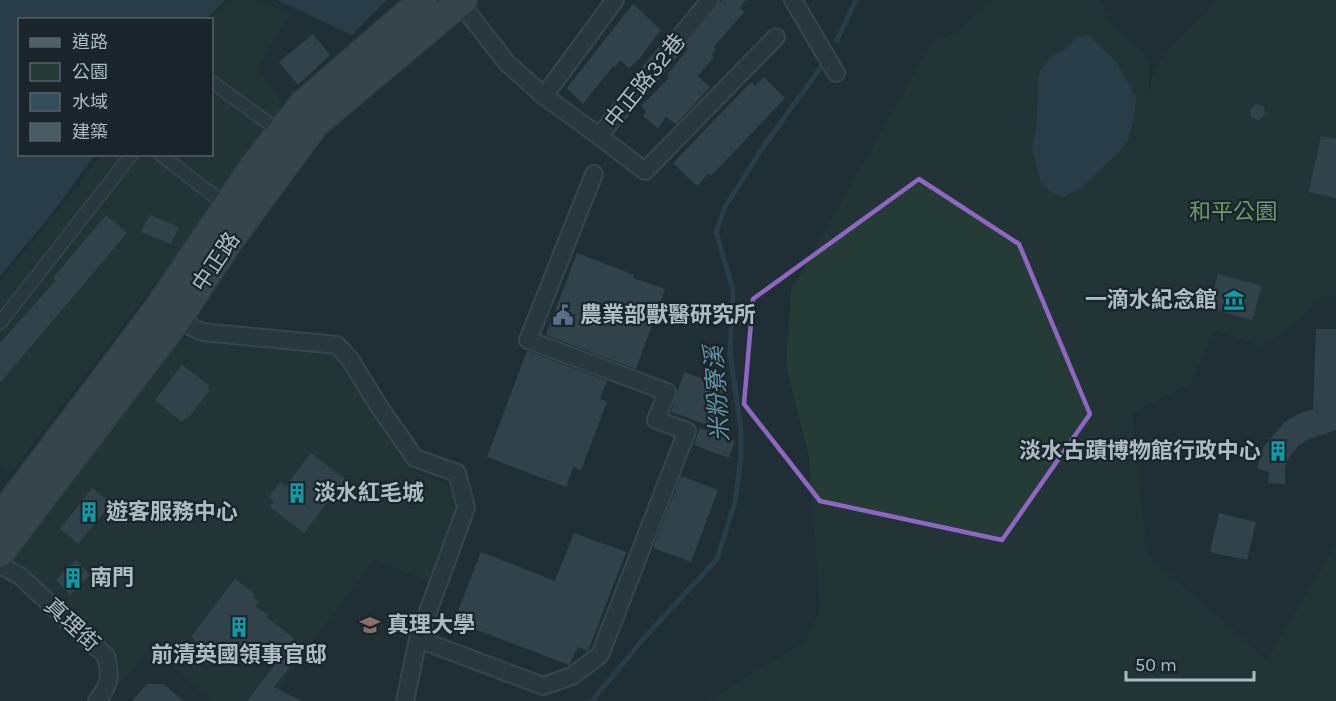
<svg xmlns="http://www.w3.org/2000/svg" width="1336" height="701" viewBox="0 0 1336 701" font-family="Karla,'Noto Sans TC',sans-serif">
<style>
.green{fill:#253b36}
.water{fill:#324e5b}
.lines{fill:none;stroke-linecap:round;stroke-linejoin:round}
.stream{stroke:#324e5b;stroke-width:5}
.building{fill:#485a62}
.pedestrian-casing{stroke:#515e65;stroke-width:15}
.minor-casing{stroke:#515e65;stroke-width:20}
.primary-casing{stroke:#404c53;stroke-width:30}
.pedestrian{stroke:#334047;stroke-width:12}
.minor{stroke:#334047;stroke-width:16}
.primary{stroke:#516067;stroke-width:27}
.marked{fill:none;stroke:#8f66c1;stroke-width:4.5;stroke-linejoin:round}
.labels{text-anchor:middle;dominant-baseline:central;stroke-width:4.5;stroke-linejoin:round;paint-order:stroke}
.street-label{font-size:22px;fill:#adbcc4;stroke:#19252b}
.park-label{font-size:22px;fill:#6f996d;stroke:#19252b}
.poi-label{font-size:22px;font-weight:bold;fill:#adbcc4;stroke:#19252b;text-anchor:start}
.water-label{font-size:24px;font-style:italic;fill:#6690a3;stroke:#19252b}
</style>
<rect width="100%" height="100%" fill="#202f36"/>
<!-- green -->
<path class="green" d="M229,0H261L260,2L290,13L257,67L284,106L218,200L10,474L0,464V282L63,205L101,155L212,154V20L210,19Z
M989,0H1100L1111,24L1149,59V117C1150,107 1149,97 1150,88C1156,53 1189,30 1212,6L1215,0H1336V295L1321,298L1284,332L1263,347L1214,330L1190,384L1132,413L1147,554L1267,660L1336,545V701H708L806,641L820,611L809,457L786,367L791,291L932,43L959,31Z
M180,338L336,354L412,470L445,483L458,503L428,580L374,560L291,670L272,701H212L151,649L115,688L111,659L13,560V556Z"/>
<!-- water -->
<path class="water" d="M0,0H225L206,19L20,20V154L95,155L50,216L0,276Z
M277,0H387L352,35Z
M1088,35L1116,61L1136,98L1134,120L1128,140L1119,152L1081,188L1063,197L1049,191L1041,183L1032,148L1036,128L1039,74L1051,57L1064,50L1076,38Z"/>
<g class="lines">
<!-- stream -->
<path class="stream" d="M837,40L856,0
M592,701L644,638L717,559L735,502L741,457V429L730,353L733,290L716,232L725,207L761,150L821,67"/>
</g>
<!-- building -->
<path class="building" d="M722,0H746L740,8L744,12L714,47L716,50L711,54L714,57L698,76L710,87L676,124L666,117L658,128L643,116L646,111L641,106L669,78L667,75L688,49L685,47Z
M633,4L661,30L639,59L629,68L620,60L615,67L613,66L583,104L567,88Z
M313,34L330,55L298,85L279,62Z
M764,77L785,98L711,176L708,174L697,186L673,163L751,82L755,86Z
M1256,104L1264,106L1265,115L1259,120L1251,117L1250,109Z
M1321,136L1336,139V198L1309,192Z
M106,215L127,233L0,383V343L56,280L53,278Z
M150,215L179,227L171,244L141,232Z
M577,253L634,275L633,278L665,289L636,369L546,335Z
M1218,274L1262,286L1252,320L1209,308Z
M1316,329H1336V430L1309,439L1298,446L1290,456L1285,466V484L1268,483L1269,472L1257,468L1264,446L1285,422L1300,413L1313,410Z
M527,351L607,381L600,399L607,402L581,470L573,467L566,487L487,457Z
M182,365L209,385L207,388L210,390L188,418L187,417L182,422L155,400Z
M684,372L725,387L711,426L671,412Z
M700,428L735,441L729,458L694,445Z
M311,453L345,479L304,533L270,507L274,501L269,497L280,482L286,486Z
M681,476L718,490L691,562L653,548Z
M92,488L107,500L103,506L107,509L78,544L60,529Z
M1219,513L1256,522L1247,560L1210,552Z
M574,533L626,552L588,651L578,647L569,665L454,621L481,552L555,581Z
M76,560L90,575L70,595L56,580Z
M235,579L255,594L252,597L259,601L255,606L268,615L266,617L294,638L275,664L248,643L237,657L223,647L219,653L214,649L211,652L191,637Z
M292,643L302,651L274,687L302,701H247Z
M147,684H164L183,701H132Z"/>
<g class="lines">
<!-- pedestrian casing -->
<g class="pedestrian-casing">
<path id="pedestrian" d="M212,82L271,125
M160,154L227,206
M0,323L132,154"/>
</g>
<!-- minor casing -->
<g class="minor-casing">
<path id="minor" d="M458,0L507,63L544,96L599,136L710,0
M793,0L836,73
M544,96L615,0
M599,136L645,171L776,37
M177,320L202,332L337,345L350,359L378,405L415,458L457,473L466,508L418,639L543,686L572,676L600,655L687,431L656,420L667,392L528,340L594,174
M0,565L20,576L106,656C111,677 110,684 97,701
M405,701L418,639"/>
</g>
<!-- primary casing -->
<g class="primary-casing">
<path id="primary" d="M0,518L159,307L254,166L303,104L423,0
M0,553L177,320L227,244L315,124L463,0"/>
</g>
<!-- pedestrian -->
<use href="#pedestrian" class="pedestrian"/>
<!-- minor -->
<use href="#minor" class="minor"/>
<!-- primary -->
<use href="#primary" class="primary"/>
</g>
<!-- marked area -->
<path d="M0 0H1336V701H0ZM919,179L1019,244L1090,414L1002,540L820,501L744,404L753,299Z" fill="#202f36" fill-opacity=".55" fill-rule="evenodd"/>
<path class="marked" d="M919,179L1019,244L1090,414L1002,540L820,501L744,404L753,299Z"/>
<!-- icons -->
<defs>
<g id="museum-bare" transform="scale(1.62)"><path d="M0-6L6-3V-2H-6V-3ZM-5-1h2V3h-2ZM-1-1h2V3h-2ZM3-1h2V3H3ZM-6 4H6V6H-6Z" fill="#0f9aa8" stroke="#19252b" stroke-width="2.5" paint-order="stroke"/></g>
<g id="civic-bare" transform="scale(1.62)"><path d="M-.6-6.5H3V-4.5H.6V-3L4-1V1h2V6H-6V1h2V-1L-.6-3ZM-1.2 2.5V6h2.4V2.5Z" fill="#5c6f8a" stroke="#19252b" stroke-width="2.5" paint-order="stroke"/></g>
<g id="building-bare" transform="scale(1.62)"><path d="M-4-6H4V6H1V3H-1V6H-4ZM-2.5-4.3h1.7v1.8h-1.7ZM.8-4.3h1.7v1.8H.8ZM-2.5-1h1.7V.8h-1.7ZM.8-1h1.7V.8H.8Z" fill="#0f9aa8" stroke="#19252b" stroke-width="2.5" paint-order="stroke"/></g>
<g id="university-bare" transform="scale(1.62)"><path d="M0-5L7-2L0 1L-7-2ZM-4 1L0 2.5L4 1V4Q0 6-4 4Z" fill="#8d6e63" stroke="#19252b" stroke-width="2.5" paint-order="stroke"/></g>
</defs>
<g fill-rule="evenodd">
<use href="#museum-bare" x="1234" y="300"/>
<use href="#civic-bare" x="563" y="315"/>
<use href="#building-bare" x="1278" y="451"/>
<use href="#building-bare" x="297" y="493"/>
<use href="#building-bare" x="89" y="512"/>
<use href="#building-bare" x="73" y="578"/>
<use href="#university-bare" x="370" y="625"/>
<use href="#building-bare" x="239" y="627"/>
</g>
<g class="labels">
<!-- street labels -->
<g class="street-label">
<text transform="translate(645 81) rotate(-51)">中正路32巷</text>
<text transform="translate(216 262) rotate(-56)">中正路</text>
<text transform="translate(72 625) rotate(43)">真理街</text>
</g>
<!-- park labels -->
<g class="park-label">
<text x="1233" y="212">和平公園</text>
</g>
<!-- poi labels -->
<g class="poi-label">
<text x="1217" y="300" text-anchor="end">一滴水紀念館</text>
<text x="580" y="315">農業部獸醫研究所</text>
<text x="1261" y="451" text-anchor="end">淡水古蹟博物館行政中心</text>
<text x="314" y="493">淡水紅毛城</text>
<text x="106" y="512">遊客服務中心</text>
<text x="90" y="578">南門</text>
<text x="387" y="625">真理大學</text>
<text x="239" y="655" text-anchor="middle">前清英國領事官邸</text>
</g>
<!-- water labels -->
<g class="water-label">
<text transform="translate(717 394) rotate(-94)">米粉寮溪</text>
</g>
</g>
<!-- legend -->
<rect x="18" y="18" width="195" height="138" fill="#19252b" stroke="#546168" stroke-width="1.5"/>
<rect x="30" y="38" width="30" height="9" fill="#516067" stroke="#546168" stroke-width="1.5"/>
<text x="72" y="48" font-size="18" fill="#adbcc4">道路</text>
<rect x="30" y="63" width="30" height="18" fill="#253b36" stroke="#546168" stroke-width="1.5"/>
<text x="72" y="78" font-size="18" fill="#adbcc4">公園</text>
<rect x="30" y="93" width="30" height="18" fill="#324e5b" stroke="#546168" stroke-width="1.5"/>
<text x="72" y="108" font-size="18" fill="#adbcc4">水域</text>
<rect x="30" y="123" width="30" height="18" fill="#485a62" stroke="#546168" stroke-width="1.5"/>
<text x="72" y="138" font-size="18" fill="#adbcc4">建築</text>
<!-- scale -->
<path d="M1126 671v9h128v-9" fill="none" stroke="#adbcc4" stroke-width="3"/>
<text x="1135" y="671" font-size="18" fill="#adbcc4" stroke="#19252b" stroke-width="4.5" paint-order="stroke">50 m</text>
</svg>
